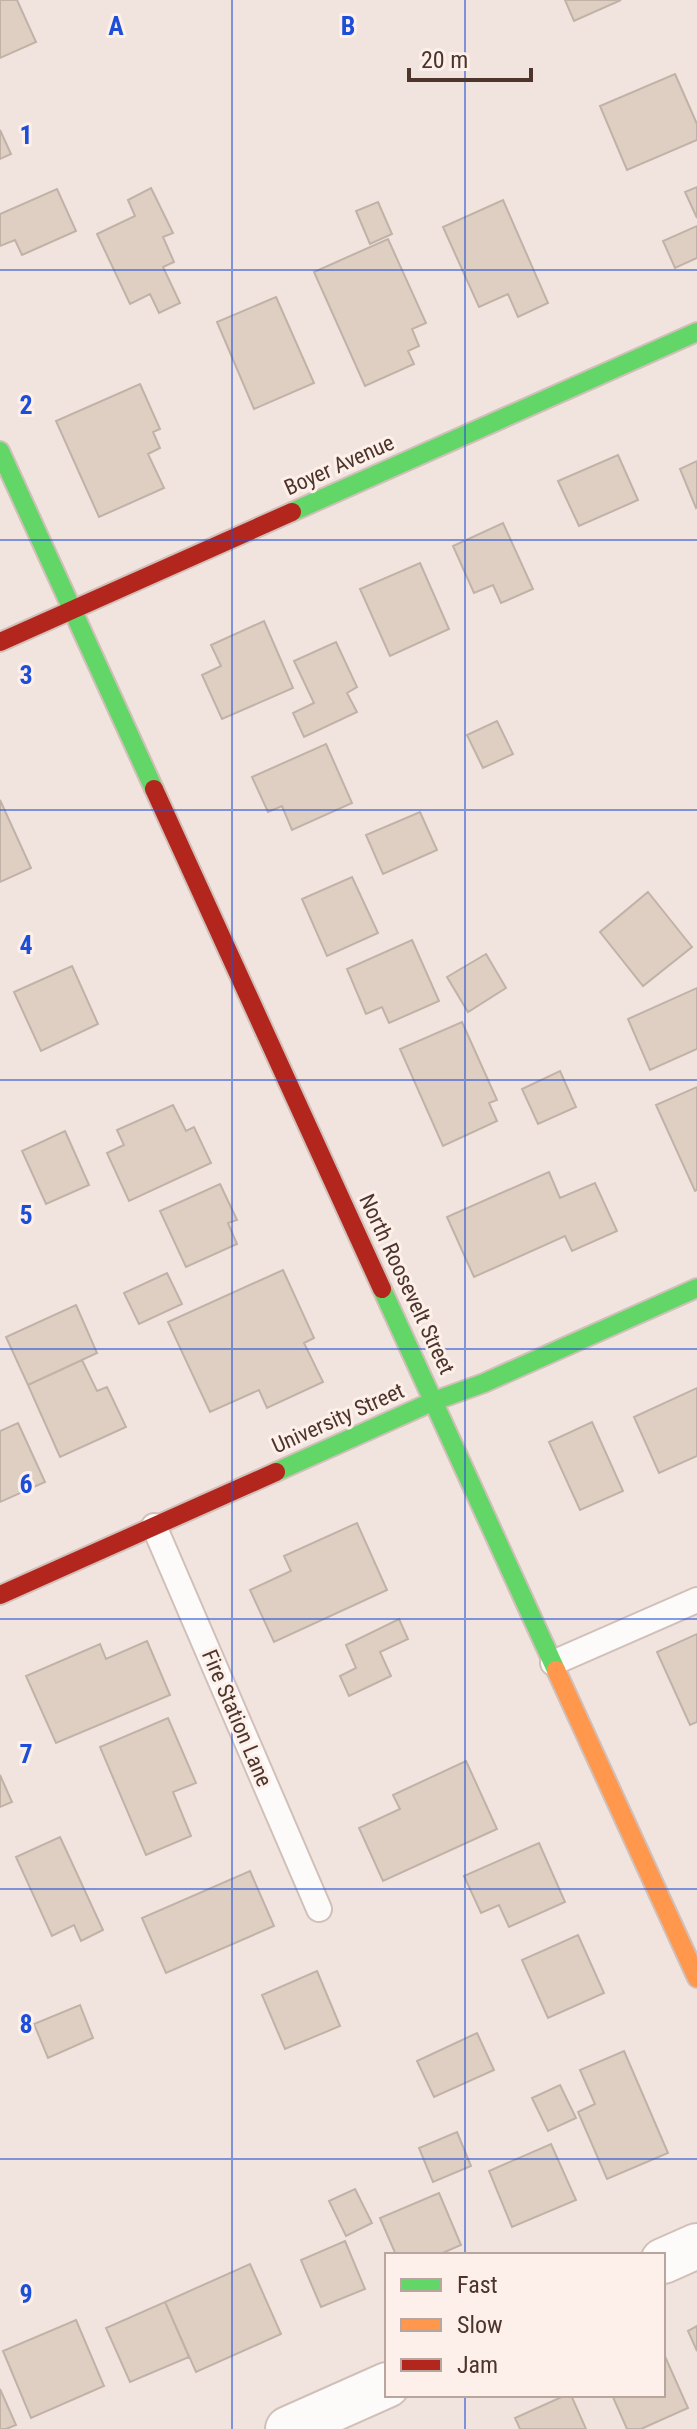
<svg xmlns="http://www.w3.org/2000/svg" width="697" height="2429" viewBox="0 0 697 2429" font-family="'Roboto Condensed',sans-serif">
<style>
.building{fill:#dfcec2;stroke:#c1b2a8;stroke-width:2}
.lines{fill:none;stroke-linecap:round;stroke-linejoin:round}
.lane-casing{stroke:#d1c0b9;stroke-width:28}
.street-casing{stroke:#d1c0b9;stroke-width:48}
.fast-casing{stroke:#d1c0b9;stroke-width:22}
.slow-casing{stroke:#d1c0b9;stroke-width:22}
.jam-casing{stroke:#d1c0b9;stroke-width:22}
.lane{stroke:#fdfbfa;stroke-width:24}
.street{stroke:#fdfbfa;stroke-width:44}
.fast{stroke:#63d668;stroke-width:18}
.slow{stroke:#ff974d;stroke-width:18}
.jam{stroke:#b3261e;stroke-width:18}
.grid{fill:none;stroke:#1d4ed8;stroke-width:2;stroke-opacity:0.55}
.labels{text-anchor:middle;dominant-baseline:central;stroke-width:6;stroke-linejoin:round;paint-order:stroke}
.street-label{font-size:22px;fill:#4d352b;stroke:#fdf0eb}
.grid-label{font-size:26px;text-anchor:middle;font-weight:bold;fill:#1d4ed8;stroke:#fdf0eb;stroke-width:6;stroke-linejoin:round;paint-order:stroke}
</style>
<rect width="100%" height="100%" fill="#f1e4de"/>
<!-- building -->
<path class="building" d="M0,0H17L36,42L0,58Z
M565,0H621L574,21Z
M675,74L697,124V140L627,170L600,106Z
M0,130L11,154L0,159Z
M697,187V218L685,192Z
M151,188L173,233L163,237L174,262L163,267L180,303L159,313L150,294L130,304L97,234L135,216L128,200Z
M57,189L76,231L22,255L15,240L0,246V214Z
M503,200L548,303L518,317L508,294L479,307L443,227Z
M378,202L392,234L370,244L356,211Z
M697,226V258L675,268L663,241Z
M388,239L426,323L412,329L419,346L408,351L414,364L365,386L314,272Z
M276,297L314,383L254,409L217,322Z
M140,384L160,429L153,432L160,448L148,454L164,488L99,517L56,421Z
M618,455L638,500L579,526L558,481Z
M697,461V507L696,508L680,469Z
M503,523L533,589L501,603L493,585L474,593L453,546Z
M420,563L449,629L390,656L360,589Z
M264,621L293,688L222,719L202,675L221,666L211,645Z
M336,642L357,687L347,693L357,712L304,737L293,713L314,703L294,661Z
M497,721L513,754L483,768L467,735Z
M326,744L352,803L292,830L282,806L268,812L252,777Z
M0,800L31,868L0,882Z
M420,812L437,850L383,874L366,835Z
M352,877L378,933L327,956L302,899Z
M648,892L692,947L643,986L600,932Z
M412,940L439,1001L389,1023L382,1007L366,1014L347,969Z
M486,954L506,988L468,1012L447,977Z
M72,966L98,1024L41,1051L14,992Z
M697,988V1049L650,1070L628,1019Z
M462,1022L497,1100L489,1103L497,1121L443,1146L400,1049Z
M560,1071L576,1107L538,1124L522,1089Z
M697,1087V1190L695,1191L656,1105Z
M173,1105L186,1131L194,1127L211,1163L129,1201L107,1153L124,1145L117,1130Z
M65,1131L89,1185L46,1204L22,1151Z
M549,1172L560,1198L595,1183L617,1231L572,1251L565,1236L474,1277L447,1217Z
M220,1184L237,1220L228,1223L237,1244L186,1267L160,1211Z
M283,1270L314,1338L304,1343L323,1382L267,1408L259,1390L210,1412L168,1322Z
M167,1273L182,1304L139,1324L124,1293Z
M76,1305L97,1353L28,1385L6,1337Z
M82,1360L97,1391L107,1387L126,1427L60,1457L28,1385Z
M697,1388V1456L659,1473L634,1417Z
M592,1422L623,1491L580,1510L549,1442Z
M18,1423L45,1482L0,1502V1431Z
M357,1523L387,1590L274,1642L250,1590L291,1571L284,1556Z
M399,1619L408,1639L380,1652L391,1676L349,1696L340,1676L356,1668L346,1645Z
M697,1634V1722L690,1725L657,1652Z
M147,1641L170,1695L56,1743L26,1676L100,1644L106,1659Z
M168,1718L196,1783L173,1792L191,1836L146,1855L100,1747Z
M466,1761L497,1829L383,1881L359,1828L400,1809L393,1795Z
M0,1775L12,1802L0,1807Z
M60,1837L103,1930L81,1941L74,1925L52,1936L16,1857Z
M539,1843L565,1902L509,1927L499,1905L481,1913L464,1876Z
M250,1871L274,1926L166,1973L142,1918Z
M578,1935L604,1993L548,2018L522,1960Z
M317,1971L340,2026L285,2049L262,1995Z
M80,2005L93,2038L48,2058L34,2024Z
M477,2033L494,2070L434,2097L417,2061Z
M624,2051L668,2153L607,2179L578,2112L595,2104L580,2070Z
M560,2085L576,2118L548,2131L532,2098Z
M457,2132L471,2166L433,2182L419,2148Z
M551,2144L576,2200L512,2227L489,2171Z
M355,2189L372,2223L346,2236L329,2201Z
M439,2193L461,2245L438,2255H396L380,2218Z
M345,2241L365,2289L321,2307L301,2260Z
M250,2264L281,2334L196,2372L165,2302Z
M165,2302L189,2357L130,2382L106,2328Z
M76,2320L104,2386L31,2418L3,2351Z
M697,2326V2351L688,2331Z
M663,2352L688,2408L641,2429H627L612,2395H663Z
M0,2389L16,2425L6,2429H0Z
M566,2395H571L586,2429H520L515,2418Z"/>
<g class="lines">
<!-- lane casing -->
<g class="lane-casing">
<path id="lane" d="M154,1526L319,1909
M553,1663L697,1600"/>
</g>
<!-- street casing -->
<g class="street-casing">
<path id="street" d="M663,2261L697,2246
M288,2429L387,2385"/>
</g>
<!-- fast casing -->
<g class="fast-casing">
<path id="fast" d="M0,451L154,789
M292,512L697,332
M382,1289L556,1670
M276,1472L434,1401L484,1383L697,1288"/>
</g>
<!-- slow casing -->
<g class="slow-casing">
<path id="slow" d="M556,1670L697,1978"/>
</g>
<!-- jam casing -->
<g class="jam-casing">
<path id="jam" d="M0,642L292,512
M154,789L382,1289
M0,1595L276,1472"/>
</g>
<!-- lane -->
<use href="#lane" class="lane"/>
<!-- street -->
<use href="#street" class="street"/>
<!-- fast -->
<use href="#fast" class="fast"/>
<!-- slow -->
<use href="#slow" class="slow"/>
<!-- jam -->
<use href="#jam" class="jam"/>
</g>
<!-- grid -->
<path class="grid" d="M232,0V2429M465,0V2255M0,270H697M0,540H697M0,810H697M0,1080H697M0,1349H697M0,1619H697M0,1889H697M0,2159H697M465,2395V2429"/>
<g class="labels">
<!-- street labels -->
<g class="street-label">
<text transform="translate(339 465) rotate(-24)">Boyer Avenue</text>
<text transform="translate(407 1284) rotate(65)">North Roosevelt Street</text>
<text transform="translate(338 1418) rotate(-24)">University Street</text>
<text transform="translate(237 1718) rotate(67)">Fire Station Lane</text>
</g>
</g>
<g class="grid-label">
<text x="116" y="35">A</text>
<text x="348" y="35">B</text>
<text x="26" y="144">1</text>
<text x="26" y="414">2</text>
<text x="26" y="684">3</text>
<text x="26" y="954">4</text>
<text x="26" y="1224">5</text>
<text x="26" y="1493">6</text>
<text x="26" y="1763">7</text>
<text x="26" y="2033">8</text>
<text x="26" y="2303">9</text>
</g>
<!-- legend -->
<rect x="385" y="2253" width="280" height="144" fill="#fdf0eb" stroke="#b7a59e" stroke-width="2"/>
<rect x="401" y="2279" width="40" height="12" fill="#63d668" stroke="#b7a59e" stroke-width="2"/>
<text x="457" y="2293" font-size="24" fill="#4d352b">Fast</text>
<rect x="401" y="2319" width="40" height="12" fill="#ff974d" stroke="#b7a59e" stroke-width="2"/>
<text x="457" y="2333" font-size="24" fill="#4d352b">Slow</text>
<rect x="401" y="2359" width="40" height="12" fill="#b3261e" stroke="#b7a59e" stroke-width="2"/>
<text x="457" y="2373" font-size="24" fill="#4d352b">Jam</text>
<!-- scale -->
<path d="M409 68v12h122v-12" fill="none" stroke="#4d352b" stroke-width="4"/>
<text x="421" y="68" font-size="24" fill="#4d352b" stroke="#fdf0eb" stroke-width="6" paint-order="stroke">20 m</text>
</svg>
